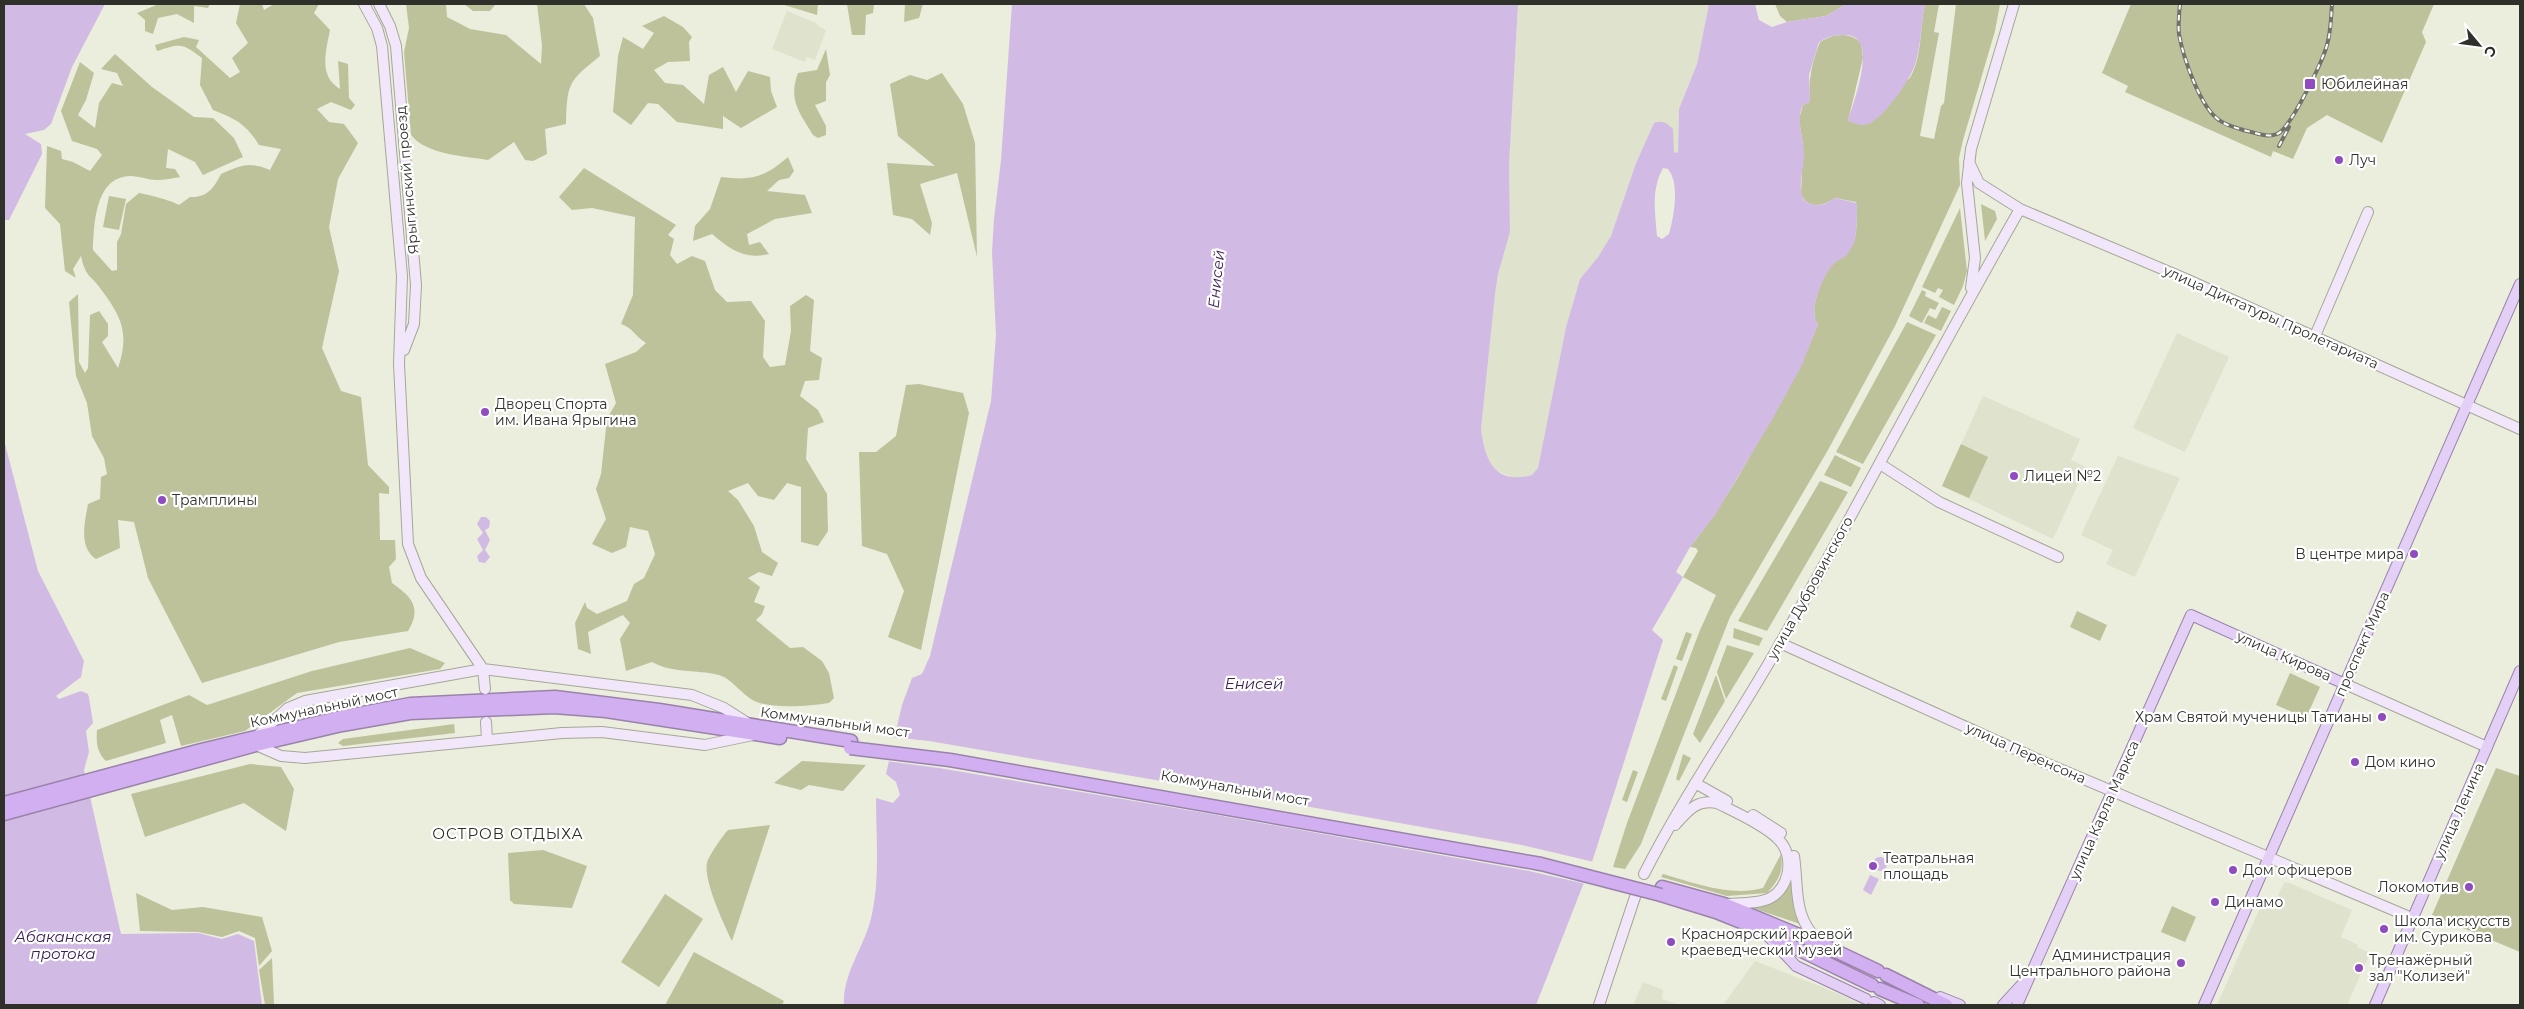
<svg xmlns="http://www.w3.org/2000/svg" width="2524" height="1009" viewBox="0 0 2524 1009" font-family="Montserrat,sans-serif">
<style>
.built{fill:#dfe2cc}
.green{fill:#bdc29a}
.water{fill:#d1bbe5;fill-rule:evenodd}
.pier{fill:#ebeddd}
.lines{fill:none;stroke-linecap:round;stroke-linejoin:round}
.secondary-casing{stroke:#a5a798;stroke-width:12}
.primary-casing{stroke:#9983ab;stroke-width:12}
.highway-casing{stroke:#9983ab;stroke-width:15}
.secondary{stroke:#f2e7fa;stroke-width:10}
.primary{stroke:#e4cff6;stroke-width:10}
.highway{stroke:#d2aff0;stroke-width:12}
.rail-casing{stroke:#717269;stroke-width:4}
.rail{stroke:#fff;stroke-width:2;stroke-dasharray:5.5;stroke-linecap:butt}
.highway-bridge-casing{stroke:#9983ab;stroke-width:15;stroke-linecap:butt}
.highway-bridge{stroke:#d2aff0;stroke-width:12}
.poi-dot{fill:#8f4bbf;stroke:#fff;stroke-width:2}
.labels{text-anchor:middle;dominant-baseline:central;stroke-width:4.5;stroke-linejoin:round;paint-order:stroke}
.poi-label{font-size:14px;fill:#2f302a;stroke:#fff;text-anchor:start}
.street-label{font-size:14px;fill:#2f302a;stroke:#fff}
.water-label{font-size:15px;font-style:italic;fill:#3d2053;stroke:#fff}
.neighbourhood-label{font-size:15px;letter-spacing:1px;fill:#2d2f22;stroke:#fff}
</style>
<rect width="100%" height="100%" fill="#ebeddd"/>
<!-- built -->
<path class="built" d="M1518,4H1709L1697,64L1679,109L1678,152L1674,153L1673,149L1672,129L1669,126L1654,123L1636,163L1611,236L1598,257L1580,279L1566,327L1538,468L1532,475L1515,478L1496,471L1489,462L1484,450L1481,429L1495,294L1498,274L1510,232L1509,164Z
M787,11L816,23L819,27L826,30L815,60L807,57L805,62L772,49Z
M2177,333L2229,357L2185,452L2133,428Z
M1983,396L2080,439L2071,460L2086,467L2053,539L1942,486Z
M2118,456L2180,478L2135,577L2106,564L2113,550L2081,535Z
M2287,882L2352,910L2341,937L2358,945L2357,947L2370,953L2347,1005H2217L2263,901L2268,903L2271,896L2277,898L2284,883Z
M1755,961L1822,987L1863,1005H1723Z
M1643,982L1663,990L1662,999L1679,1005H1633Z"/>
<!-- green -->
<path class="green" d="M159,4H210L208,8L194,6V23L177,14L158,18L153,34L145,31V20L137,13Z
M240,4H262L264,10L274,4H319L314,13L330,30C326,51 318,76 340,89L338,61L348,64L349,98L355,105L351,110L331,102L317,109L329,122L344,124L358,143L338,179L329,227L339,271L322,348L341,391L361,397L368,465L389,487V494L379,493L380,540H395L396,559L389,567L392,583C412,597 422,608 408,631L339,642L202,683L148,578L134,522L118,520L120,548L96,559C78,547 85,521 88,504L100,499L101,477L107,474L104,458L92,436L87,403L76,376L69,302L78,294L79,362L85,373L88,368L90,315L99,311L108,324V336L102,342L118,368C129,336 123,319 103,292C91,274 86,279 81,256L73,269L76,278L65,271L60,224L45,208L47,146L61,151L62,159L73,162L90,171L102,155L97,149L72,141L61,111L80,62L94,73L86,100L78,115L95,128L99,103L112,83L123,86L117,73L101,69L115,54L152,87L194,117L213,118L234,138L243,157L203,175L195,162L168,149L166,168L175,169L180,177C173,178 165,180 157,180C148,180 140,176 130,176C95,177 94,224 93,250L112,271L117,270V242L121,234L126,204L139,193C147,194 173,201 179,205L190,197C207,198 214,188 221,174C242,165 248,161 270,170L281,149L259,145C246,124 236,119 213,110L200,85L202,58C182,43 181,43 157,51L155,45L184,37L199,40L196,47L230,78L240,72L232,58L248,43L236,23Z
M406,4H446L447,17L470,29L506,35L541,64L542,45L537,4H584L593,18L600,56C569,81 567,82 566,124L545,129L547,154L533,161L525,160L514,142L488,160C465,156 427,155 411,135L404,52L409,28Z
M464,4H496L490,11H473Z
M781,4H818L817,15Z
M847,4H874L873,13L866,15L865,35H852Z
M905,4H923L919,18L904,22Z
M1775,4H1846L1826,16L1787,22L1780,16Z
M1925,4H1939L1934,32L1939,33L1920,136L1934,139L1941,106L1944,103L1956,4H2000L1995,31L1963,140L1959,158L1960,185L1895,326L1828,450L1730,617L1641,844L1625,869L1613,867L1627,823L1700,630L1716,595L1683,577L1698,551L1696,548L1690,547C1715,516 1736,482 1755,447C1779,407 1801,368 1818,324C1807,313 1823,274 1833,264C1840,257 1850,252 1854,241C1858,229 1856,215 1856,202L1835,198C1823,206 1808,210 1801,194L1803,145L1799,119L1803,105L1810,102C1808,80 1812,62 1820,42C1833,34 1849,31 1861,43L1863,58L1848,121C1859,113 1906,85 1911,76C1922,57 1920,26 1925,4Z
M2131,4H2434L2422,32L2426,42L2382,143L2327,115L2307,128L2293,159L2273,151L2271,157L2125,92L2128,86L2102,73Z
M664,16L683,27L692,37L689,42L690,61L668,62L654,70L665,83L683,85L704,104L709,75L723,67L736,92L748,71L770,77L771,91L777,107L741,128L723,116V129L677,122L658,104L648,103L631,125L613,112L618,56L623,37L643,49L654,33L642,26Z
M826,49L830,75L826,82V101L815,105L826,126V135L818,138L813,135C799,112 788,100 798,73L817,70Z
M942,73L963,104L975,143L977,257L957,173L920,184L932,223L930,235L912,219L893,215L887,163L935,166L898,136L890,84L910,75L927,80Z
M788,157L794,171L789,178L779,180L767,191L805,195L812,213L775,219L747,234L749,245L760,242L769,254C744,260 730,249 712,234L693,241L695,226L710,209L721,177C752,181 765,177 788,157Z
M584,168L676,225L668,235L674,239L670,255L677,264L692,256L705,261L715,290L727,302L751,301L765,321L763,357L770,367L785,365L791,331L790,306L806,295L814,300L810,351L822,358L819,380L805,381L800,396L818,410L824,422L808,428L806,459L827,494L828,531L818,546L801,542V487L787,483L774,500L758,496L748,483L728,491L738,500L754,526L762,552L778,563L772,576L759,572L748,578L760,587L754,602L765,606L762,614L756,620L790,648L803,647L822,661L829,673L834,698L829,703C810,706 775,709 757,702C743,697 733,679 719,675C695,669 674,674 652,662L626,671L620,639L630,623L623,615L588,632L591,654L578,649L575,623L585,602L587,608L597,614L627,601L634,584L644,578L655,554L648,531L630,527L626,547L612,553L592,544L606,519L596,489L601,474L607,419L616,403L605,364L636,352L646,343C636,337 632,327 621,324L633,295L635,217L592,208L572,210L559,197Z
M109,196L126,199L119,230L103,227Z
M1981,204L1995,211L1997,219L1985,241Z
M1960,208L1967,271L1963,286L1954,305L1939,297L1943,290L1938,288L1935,293L1922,287Z
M1922,290L1926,292L1925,296L1939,303L1935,310L1930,308L1922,323L1909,316Z
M1942,307L1951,311L1941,331L1924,323L1928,315L1936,319Z
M1907,322L1936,335L1863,464L1836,452Z
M919,384L963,393L969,413L921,650L888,637L904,591L887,554L862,546L859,452H876L896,436L906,385Z
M1961,444L1988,457L1969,498L1942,486Z
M1835,455L1861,468L1851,487L1824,475Z
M1820,481L1848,492L1767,631L1738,621Z
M2077,611L2107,625L2100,641L2070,627Z
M1734,628L1763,638L1759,646L1733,638Z
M1686,632L1692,634L1682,661L1676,659Z
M1727,645L1754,653L1726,699L1717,672Z
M410,648L445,663L440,669L297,693L245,731L181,746L172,715L160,720L166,743L106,761C97,752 96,743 97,730L189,695L207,705L312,671Z
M1674,665L1678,667L1666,701L1661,699Z
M2290,673L2320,687L2306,718L2276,705Z
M1716,675L1725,701L1700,743L1693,734Z
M454,724L455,733L343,746L338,743L343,739Z
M1683,754L1691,758L1679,781L1676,779Z
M802,761L866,765L843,791L809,785L801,790L774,783Z
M250,764L281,767L294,789L286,831L244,803L145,837L131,794Z
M2496,768L2520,776V952L2432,915Z
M1633,770L1638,772L1627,802L1622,800Z
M770,825L732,941C724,925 703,879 707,863C708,857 723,835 728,830Z
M543,850L587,866L572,908L514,904L510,900L508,853Z
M1781,854C1784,872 1778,881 1767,893L1727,896L1661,877L1663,874C1694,883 1731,897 1763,888Z
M1790,877L1792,880L1795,914L1800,924L1747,906L1760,904Z
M136,893L172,910L203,907L262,917L272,951L259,966L255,938L239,931L222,937L198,932L140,931Z
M665,894L703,919L659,987L621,962Z
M2172,906L2196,917L2185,942L2161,932Z
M694,952L784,1001L782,1005H665Z
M272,958L274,1005H265L259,970Z"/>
<!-- water -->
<path class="water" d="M4,4H105L72,67L51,124L44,130L25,134L41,144L42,154L9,220H4Z
M1012,4H1518L1509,164L1510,232L1498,274L1495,294L1481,429C1485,460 1494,485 1532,475L1538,468L1566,327L1580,279L1598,257L1611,236L1636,163L1654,123C1662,120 1667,123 1673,129L1674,153L1678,152L1679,109L1697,64L1709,4H1755L1759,20L1772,27L1787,22L1826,16L1846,4H1925C1921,24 1921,46 1915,65C1910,80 1884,117 1870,123C1862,127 1856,124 1848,121C1853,102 1880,36 1846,35C1835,35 1829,36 1819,42L1809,75L1810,102L1803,105C1795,120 1804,138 1804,155C1804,170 1792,202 1814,205C1823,206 1828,202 1835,198L1857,203C1856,218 1859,239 1849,252C1846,258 1838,259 1834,264C1823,274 1807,313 1818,324L1802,365L1773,418L1715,515L1690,547L1676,572L1683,577L1652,630L1663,640L1592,862L1536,1005H844C842,973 866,945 872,914C880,877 876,836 876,798L893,803L900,795L896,782L886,774L902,705L912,678L922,674L930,656L991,401L996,335L992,252L994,219L1001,160ZM1663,168L1668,169C1680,183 1674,217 1669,234L1662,239L1657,236C1655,212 1651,190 1663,168Z
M4,440L38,571L84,661L81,677L56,696L59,699L81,691L88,694L89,698L93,723L86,731L89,752L84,770L121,934L198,933L222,939L238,934L254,941L262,1005H4Z
M481,517H486L490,521L489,528L485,530L490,540L485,550L490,557L485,563L479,562L477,556L483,550L477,539L483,533L477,524Z
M1873 864a7 7 0 1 1 14 0a7 7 0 1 1-14 0Z
M1870,875L1879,879L1871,895L1863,890Z"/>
<!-- pier -->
<path class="pier" d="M891,737L929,741L1254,797L1522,845L1594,862L1586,884L1529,871L1211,814L939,768L886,761Z"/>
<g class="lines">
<!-- secondary casing -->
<g class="secondary-casing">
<path id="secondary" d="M364,4L377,28L382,46L402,276L399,364L408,544L421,578L483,669L485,689
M379,4L390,26L396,46L416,285L414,324L404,350
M1969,162L1979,183L2020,209L2186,279L2520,429
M1971,288L1975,258L1967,183L1971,149L2014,4
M2315,336L2368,212
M1880,464L1939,502L2058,557
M1780,643L2048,764L2412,918
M2345,684L2487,747
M486,722L487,740
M256,737L288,708L305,701L483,669L692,695L724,708L749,724
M256,745L281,756L305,758L562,733L602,732L705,745L753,735
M1695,783L1727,801
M1753,815L1781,833
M1675,825C1688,811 1696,799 1717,803C1735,812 1766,826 1779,840C1796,857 1789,893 1765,900C1753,904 1739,903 1726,904
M1794,856C1799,890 1792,915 1819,942
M1644,874C1685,793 1737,720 1781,642C1862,499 1938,352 2020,209
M1599,1005L1635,897"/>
</g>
<!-- primary casing -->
<g class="primary-casing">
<path id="primary" d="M1767,935L1796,966L1866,999
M1940,997L1960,1005
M1874,1002L1880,1005
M2003,1005L2025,981
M2017,1005L2191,615L2345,684
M2204,1005L2520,284
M2375,1005L2520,671"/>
</g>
<!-- highway casing -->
<g class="highway-casing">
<path id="highway" d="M4,803L201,750L341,717L410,704L555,697L659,710L851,741
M4,814L256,745L342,725L410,713L554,707L606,711L780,738
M1662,887L1724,904L1821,944L1878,971
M1661,895L1716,912L1746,924L1872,985
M1886,975L1946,1005
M1880,989L1918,1005"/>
</g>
<!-- secondary -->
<use href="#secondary" class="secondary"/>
<!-- primary -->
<use href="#primary" class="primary"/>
<!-- highway -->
<use href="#highway" class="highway"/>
<!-- rail casing -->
<g class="rail-casing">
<path id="rail" d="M2180,4C2179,14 2178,24 2179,34C2183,57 2200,107 2219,120C2227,126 2237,128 2247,131C2257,133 2267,138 2277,134C2290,130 2323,60 2327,45C2331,31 2331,18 2332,4
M2279,146L2289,127"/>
</g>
<!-- rail -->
<use href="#rail" class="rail"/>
<!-- highway-bridge casing -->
<g class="highway-bridge-casing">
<path id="highway-bridge" d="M850,748L950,760L1541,864L1661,895"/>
</g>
<!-- highway-bridge -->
<use href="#highway-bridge" class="highway-bridge"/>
</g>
<!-- markers -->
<g class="poi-dot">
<rect x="2304" y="78" width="12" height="12" rx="2.5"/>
<circle cx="2339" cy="160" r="5"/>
<circle cx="485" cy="412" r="5"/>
<circle cx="2014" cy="476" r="5"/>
<circle cx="162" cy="500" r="5"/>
<circle cx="2414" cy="554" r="5"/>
<circle cx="2382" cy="717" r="5"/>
<circle cx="2355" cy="762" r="5"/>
<circle cx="1873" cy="866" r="5"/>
<circle cx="2233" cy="870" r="5"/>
<circle cx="2469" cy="887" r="5"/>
<circle cx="2215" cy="902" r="5"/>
<circle cx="2384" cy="929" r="5"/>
<circle cx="1671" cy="942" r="5"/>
<circle cx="2181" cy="963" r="5"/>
<circle cx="2359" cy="968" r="5"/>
</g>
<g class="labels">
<!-- poi labels -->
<g class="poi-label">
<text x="2321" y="84">Юбилейная</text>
<text x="2349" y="160">Луч</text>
<text x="495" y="404">Дворец Спорта<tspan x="495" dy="16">им. Ивана Ярыгина</tspan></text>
<text x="2024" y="476">Лицей №2</text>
<text x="172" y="500">Трамплины</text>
<text x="2404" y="554" text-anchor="end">В центре мира</text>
<text x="2372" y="717" text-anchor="end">Храм Святой мученицы Татианы</text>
<text x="2365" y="762">Дом кино</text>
<text x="1883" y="858">Театральная<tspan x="1883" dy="16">площадь</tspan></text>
<text x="2243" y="870">Дом офицеров</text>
<text x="2459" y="887" text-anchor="end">Локомотив</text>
<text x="2225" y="902">Динамо</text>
<text x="2394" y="921">Школа искусств<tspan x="2394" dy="16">им. Сурикова</tspan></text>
<text x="1681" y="934">Красноярский краевой<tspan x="1681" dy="16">краеведческий музей</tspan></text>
<text x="2171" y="955" text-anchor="end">Администрация<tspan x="2171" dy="16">Центрального района</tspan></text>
<text x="2369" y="960">Тренажёрный<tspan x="2369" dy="16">зал "Колизей"</tspan></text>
</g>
<!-- street labels -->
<g class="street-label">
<text transform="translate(407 180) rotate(-95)">Ярыгинский проезд</text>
<text transform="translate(2271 317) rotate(24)">улица Диктатуры Пролетариата</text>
<text transform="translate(1810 588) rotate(-61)">улица Дубровинского</text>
<text transform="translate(2362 644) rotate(-66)">проспект Мира</text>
<text transform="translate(2284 656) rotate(24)">улица Кирова</text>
<text transform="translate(324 707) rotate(-12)">Коммунальный мост</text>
<text transform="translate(835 722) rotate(8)">Коммунальный мост</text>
<text transform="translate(2026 753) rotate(24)">улица Перенсона</text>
<text transform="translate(1235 788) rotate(10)">Коммунальный мост</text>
<text transform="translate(2104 810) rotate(-66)">улица Карла Маркса</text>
<text transform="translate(2459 811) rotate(-66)">улица Ленина</text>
</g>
<!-- water labels -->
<g class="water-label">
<text transform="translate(1216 279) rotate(-84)">Енисей</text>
<text x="1254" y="683">Енисей</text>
<text x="63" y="936">Абаканская<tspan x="63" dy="17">протока</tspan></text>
</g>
<!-- neighbourhood labels -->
<g class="neighbourhood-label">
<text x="508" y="833">ОСТРОВ ОТДЫХА</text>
</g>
</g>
<!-- border -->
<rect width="2524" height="1009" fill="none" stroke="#2f302a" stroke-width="10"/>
<!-- north arrow -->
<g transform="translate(2479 45) rotate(119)" stroke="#ffffff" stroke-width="4" paint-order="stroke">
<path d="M0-4L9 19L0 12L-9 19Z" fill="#2f302a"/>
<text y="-8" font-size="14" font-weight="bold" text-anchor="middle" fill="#2f302a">С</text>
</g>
</svg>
